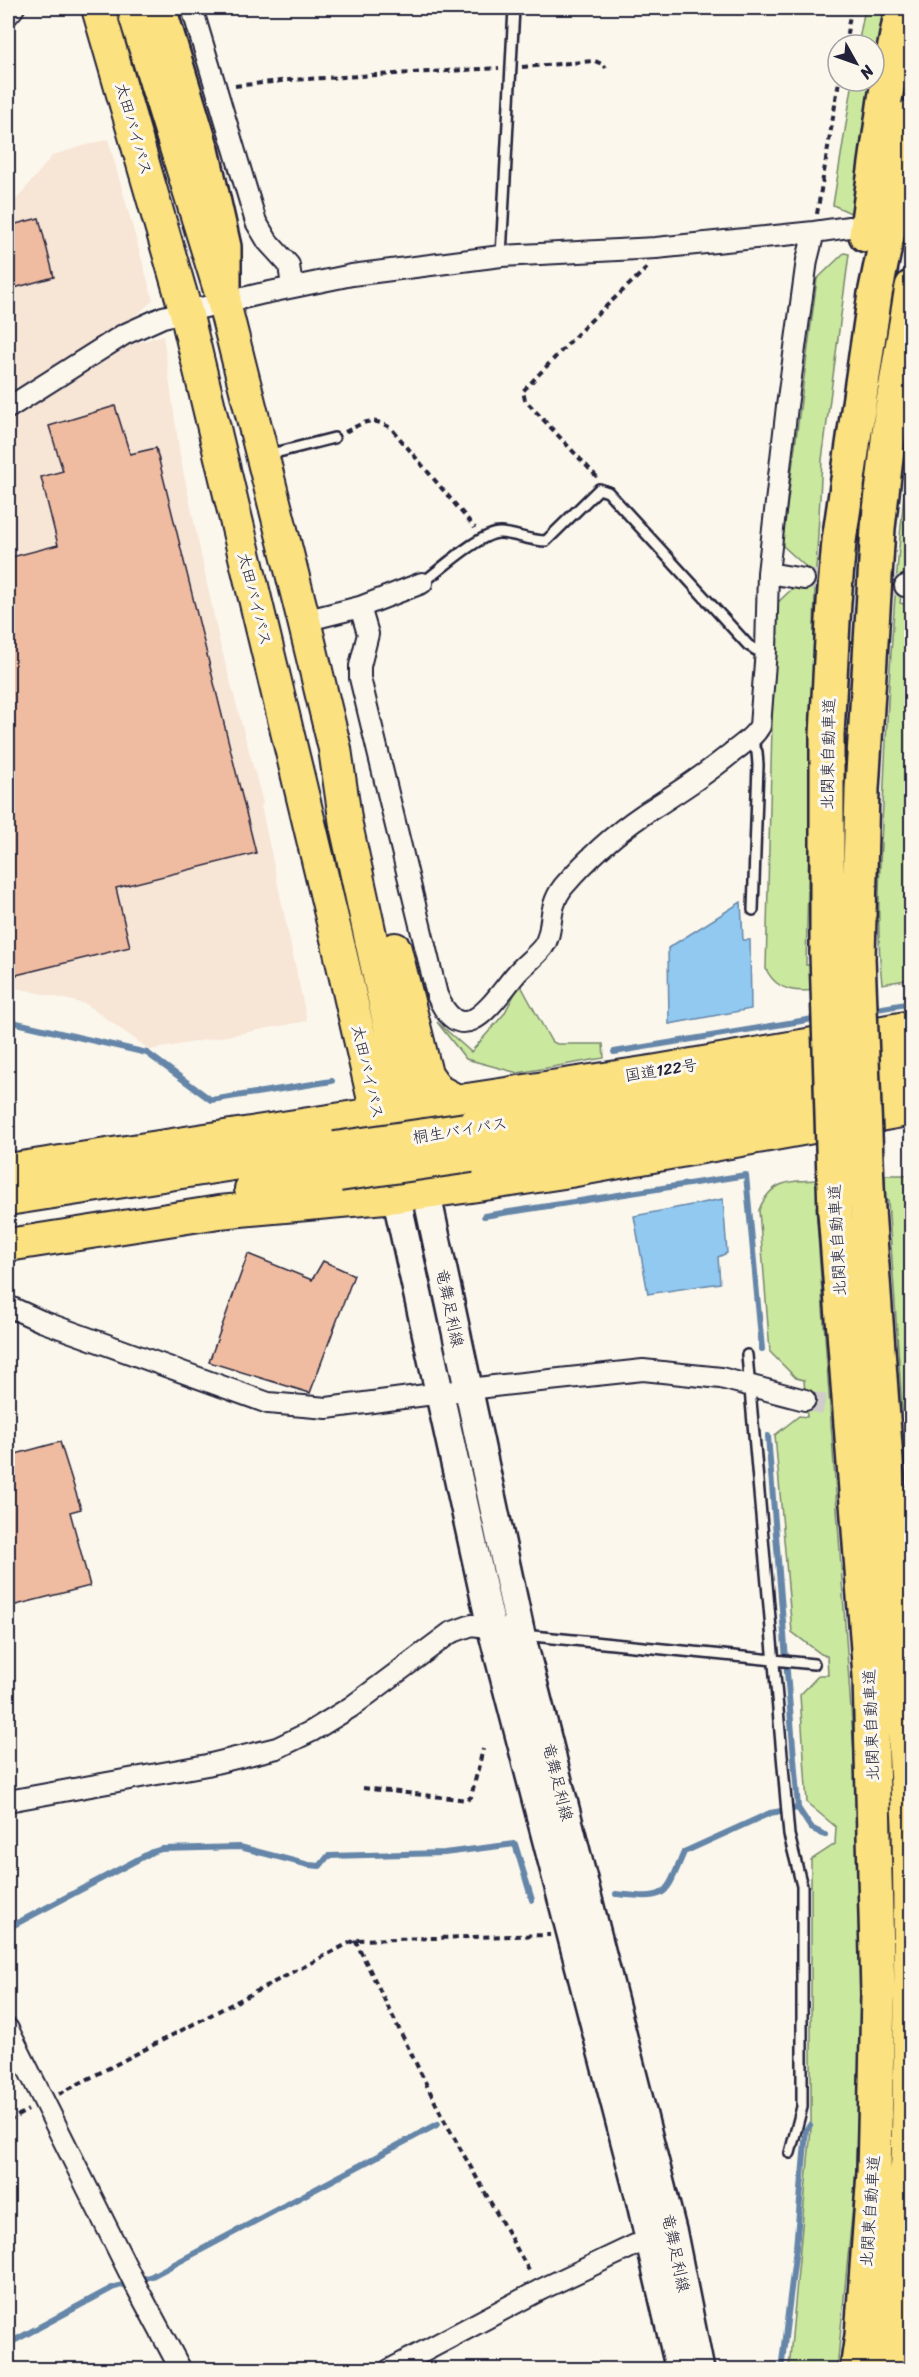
<svg xmlns="http://www.w3.org/2000/svg" width="919" height="2377" viewBox="0 0 919 2377" font-family="Sriracha,'Klee One',sans-serif">
<style>
.built{fill:#f7e5d6}
.green{fill:#cbe89f;stroke:#76856d;stroke-width:1.5}
.water{fill:#92c9f1;stroke:#6586a8;stroke-width:1.5}
.lines{fill:none;stroke-linecap:round;stroke-linejoin:round}
.stream{stroke:#6586a8;stroke-width:6}
.building{fill:#efbca1;stroke:#22223b;stroke-width:1.5}
.minor-tunnel{stroke:#d0ccc9;stroke-width:20;stroke-dasharray:20 10;stroke-linecap:butt}
.service-casing{stroke:#22223b;stroke-width:14}
.minor-casing{stroke:#22223b;stroke-width:24}
.secondary-casing{stroke:#22223b;stroke-width:32}
.trunk-casing{stroke:#22223b;stroke-width:36}
.motorway-casing{stroke:#22223b;stroke-width:38}
.path{stroke:#22223b;stroke-width:4;stroke-dasharray:6 4.5;stroke-linecap:butt}
.service{stroke:#fbf7ec;stroke-width:9}
.minor{stroke:#fbf7ec;stroke-width:20}
.secondary{stroke:#fbf7ec;stroke-width:27}
.trunk{stroke:#fbe180;stroke-width:32}
.motorway{stroke:#fbe180;stroke-width:33}
.trunk-bridge-casing{stroke:#22223b;stroke-width:36;stroke-linecap:butt}
.motorway-bridge-casing{stroke:#22223b;stroke-width:38;stroke-linecap:butt}
.trunk-bridge{stroke:#fbe180;stroke-width:32}
.motorway-bridge{stroke:#fbe180;stroke-width:33}
.labels{text-anchor:middle;dominant-baseline:central;stroke-width:6;stroke-linejoin:round;paint-order:stroke}
.street-label{font-size:16px;fill:#22223b;stroke:#fbf7ec}
</style>
<rect width="100%" height="100%" fill="#fbf7ec"/>
<filter id="ink" filterUnits="userSpaceOnUse"><feTurbulence type="fractalNoise" baseFrequency=".0167" numOctaves="2"/><feDisplacementMap in="SourceGraphic" scale="12" xChannelSelector="R" yChannelSelector="G"/><feConvolveMatrix kernelMatrix="1 2 1 2 8 2 1 2 1" color-interpolation-filters="sRGB"/></filter>
<g filter="url(#ink)">
<!-- built -->
<path class="built" d="M108,139L153,300L137,315L59,361L18,388L8,375V210L53,155Z
M163,335L180,456L219,640L263,803L261,806L307,1021L150,1050L86,1004L8,986V422L131,345Z"/>
<!-- green -->
<path class="green" d="M865,8H888L855,215L833,205L853,81H874V45H858Z
M844,253L849,254L822,460L815,589L806,965H814L813,990C793,993 775,988 766,969L775,605L794,587H804L805,566L782,545L817,279Z
M911,431V566L904,569L900,603L907,605L912,610L911,974L906,980L882,984C875,919 881,849 884,784C889,666 897,549 911,431Z
M520,984L551,1041L557,1044H603L604,1058L518,1073L466,1059L437,1022L471,1052L504,1014Z
M885,1175H911V1540L888,1201H884Z
M818,1180L822,1206L816,1207L854,1753L861,1940V2056L855,2185L837,2369H789L811,2128V1860L835,1844L836,1827L807,1803L800,1695L819,1675H828L827,1656L821,1654L792,1632L775,1435L799,1416L807,1417L804,1380L796,1378L770,1352L759,1210C771,1180 789,1181 818,1180Z"/>
<!-- water -->
<path class="water" d="M741,902L743,940H750L751,1009L669,1024L668,948Z
M723,1199L727,1253L718,1257L720,1283L648,1294L634,1216Z"/>
<g class="lines">
<!-- stream -->
<path class="stream" d="M871,1010L912,1003
M8,1021L147,1053L211,1100L332,1081
M614,1052L819,1018
M484,1216L746,1175L762,1349
M768,1436L798,1808L811,1828L825,1835
M616,1894C668,1899 664,1899 684,1852L770,1813L798,1808
M8,1928L152,1852L162,1849L240,1847L309,1865L320,1866L328,1856L444,1853L515,1844L532,1900
M8,2344L112,2288L152,2276L438,2124
M781,2370L796,2248L806,2130L810,2125"/>
</g>
<!-- building -->
<path class="building" d="M39,218L54,277L14,288L8,264V226Z
M115,406L130,454L156,448L256,853L116,888L130,947L8,977V558L58,545L41,477L63,471L49,426Z
M248,1254L312,1280L323,1261L354,1275L310,1393L209,1362Z
M60,1442L81,1509L70,1512L90,1586L8,1607V1456Z"/>
<g class="lines">
<!-- minor-tunnel -->
<path class="minor-tunnel" d="M881,222L912,217
M804,579L905,586
M805,1400L912,1425"/>
<!-- service casing -->
<g class="service-casing">
<path id="service" d="M501,256L514,8
M267,455L334,438
M422,583C439,571 481,532 500,533C516,534 530,541 546,541L599,489L608,492L748,645L756,650H766
M750,738L757,752L758,765L753,910
M747,1355L789,1835L802,1886V2107L790,2153
M523,1635L814,1664"/>
</g>
<!-- minor casing -->
<g class="minor-casing">
<path id="minor" d="M192,8L256,222L268,242L289,265L292,287
M8,15L14,8
M8,408L123,335L163,317L260,294L352,275L501,256L656,248L814,232L849,227
M768,573L804,579
M905,586L912,587
M360,607L368,634L360,666V678L437,995C463,1056 495,998 517,973C525,964 536,956 543,947C555,931 546,909 563,887C587,859 613,835 644,814C675,794 705,775 734,751C743,744 754,737 760,726L766,650L768,573L787,406L807,260L814,232
M304,621L360,607L422,583
M8,1306L41,1321L268,1403L327,1408L494,1386L643,1370L721,1378L805,1400
M8,1801L207,1765L277,1748L312,1731L351,1707L450,1633L472,1625L501,1629
M8,2029L134,2282L181,2370
M389,2370L540,2290L635,2245"/>
</g>
<!-- secondary casing -->
<g class="secondary-casing">
<path id="secondary" d="M426,1191L521,1635L673,2234L700,2370
M396,1196L491,1626L640,2199L680,2370"/>
</g>
<!-- trunk casing -->
<g class="trunk-casing">
<path id="trunk" d="M98,8L186,312L338,943L396,1196
M133,8L224,303L304,621L335,749L346,825L426,1191
M395,949L426,1074L438,1091L459,1102
M466,1129L912,1056
M471,1156L912,1084
M8,1170L657,1071L912,1027
M251,1189L339,1175
M8,1199L335,1148
M8,1245L219,1212L396,1196L471,1186L570,1171L912,1109"/>
</g>
<!-- motorway casing -->
<g class="motorway-casing">
<path id="motorway" d="M159,8L202,150L224,247V303
M866,235L885,99L902,8
M827,954V735L834,602L839,541L875,294L912,116
M858,958L862,789L878,528L891,414L912,287
M868,1210L902,1683L909,1826L911,2003L908,2160L888,2370
M835,1212L870,1676L878,1994L874,2173L862,2335L857,2370"/>
</g>
<!-- path -->
<path class="path" d="M845,45L851,9
M522,67L595,61L604,65L606,68
M235,86L290,80L499,68
M817,214L839,81
M345,432C365,422 370,416 391,428L475,528
M597,477L525,400L523,391L586,325L647,268
M363,1788L467,1800L471,1797L483,1749
M355,1940L443,2118L531,2274
M59,2094L355,1940L550,1935
M8,2121L28,2110"/>
<!-- service -->
<use href="#service" class="service"/>
<!-- minor -->
<use href="#minor" class="minor"/>
<!-- secondary -->
<use href="#secondary" class="secondary"/>
<!-- trunk -->
<use href="#trunk" class="trunk"/>
<!-- motorway -->
<use href="#motorway" class="motorway"/>
<!-- trunk-bridge casing -->
<g class="trunk-bridge-casing">
<path id="trunk-bridge" d="M335,1148L466,1129
M339,1175L471,1156"/>
</g>
<!-- motorway-bridge casing -->
<g class="motorway-bridge-casing">
<path id="motorway-bridge" d="M827,954L835,1212
M858,958L868,1210"/>
</g>
<!-- trunk-bridge -->
<use href="#trunk-bridge" class="trunk-bridge"/>
<!-- motorway-bridge -->
<use href="#motorway-bridge" class="motorway-bridge"/>
</g>
</g>
<g class="labels">
<!-- street labels -->
<g class="street-label">
<text transform="translate(134 129) rotate(74)">太田バイパス</text>
<text transform="translate(255 599) rotate(76)">太田バイパス</text>
<text transform="translate(828 754) rotate(-89)">北関東自動車道</text>
<text transform="translate(661 1070) rotate(-9)">国道122号</text>
<text transform="translate(368 1072) rotate(77)">太田バイパス</text>
<text transform="translate(460 1130) rotate(-9)">桐生バイパス</text>
<text transform="translate(837 1240) rotate(-93)">北関東自動車道</text>
<text transform="translate(450 1308) rotate(78)">竜舞足利線</text>
<text transform="translate(871 1725) rotate(-92)">北関東自動車道</text>
<text transform="translate(558 1782) rotate(76)">竜舞足利線</text>
<text transform="translate(870 2211) rotate(-86)">北関東自動車道</text>
<text transform="translate(676 2253) rotate(78)">竜舞足利線</text>
</g>
</g>
<!-- margin -->
<rect width="919" height="2377" fill="none" stroke="#fbf7ec" stroke-width="30"/>
<rect x="15" y="15" width="889" height="2347" fill="none" stroke="#22223b" stroke-width="2" filter="url(#ink)"/>
<!-- north arrow -->
<g transform="translate(856 63) rotate(130)"><circle r="28" fill="#fbf7ec" stroke="#a4a2a5" stroke-width="1.5"/>
<path d="M0-4.5L10 22L0 15L-10 22Z" fill="#22223b"/>
<text y="-9" font-size="16" font-weight="bold" text-anchor="middle" fill="#22223b">N</text>
</g>
</svg>
